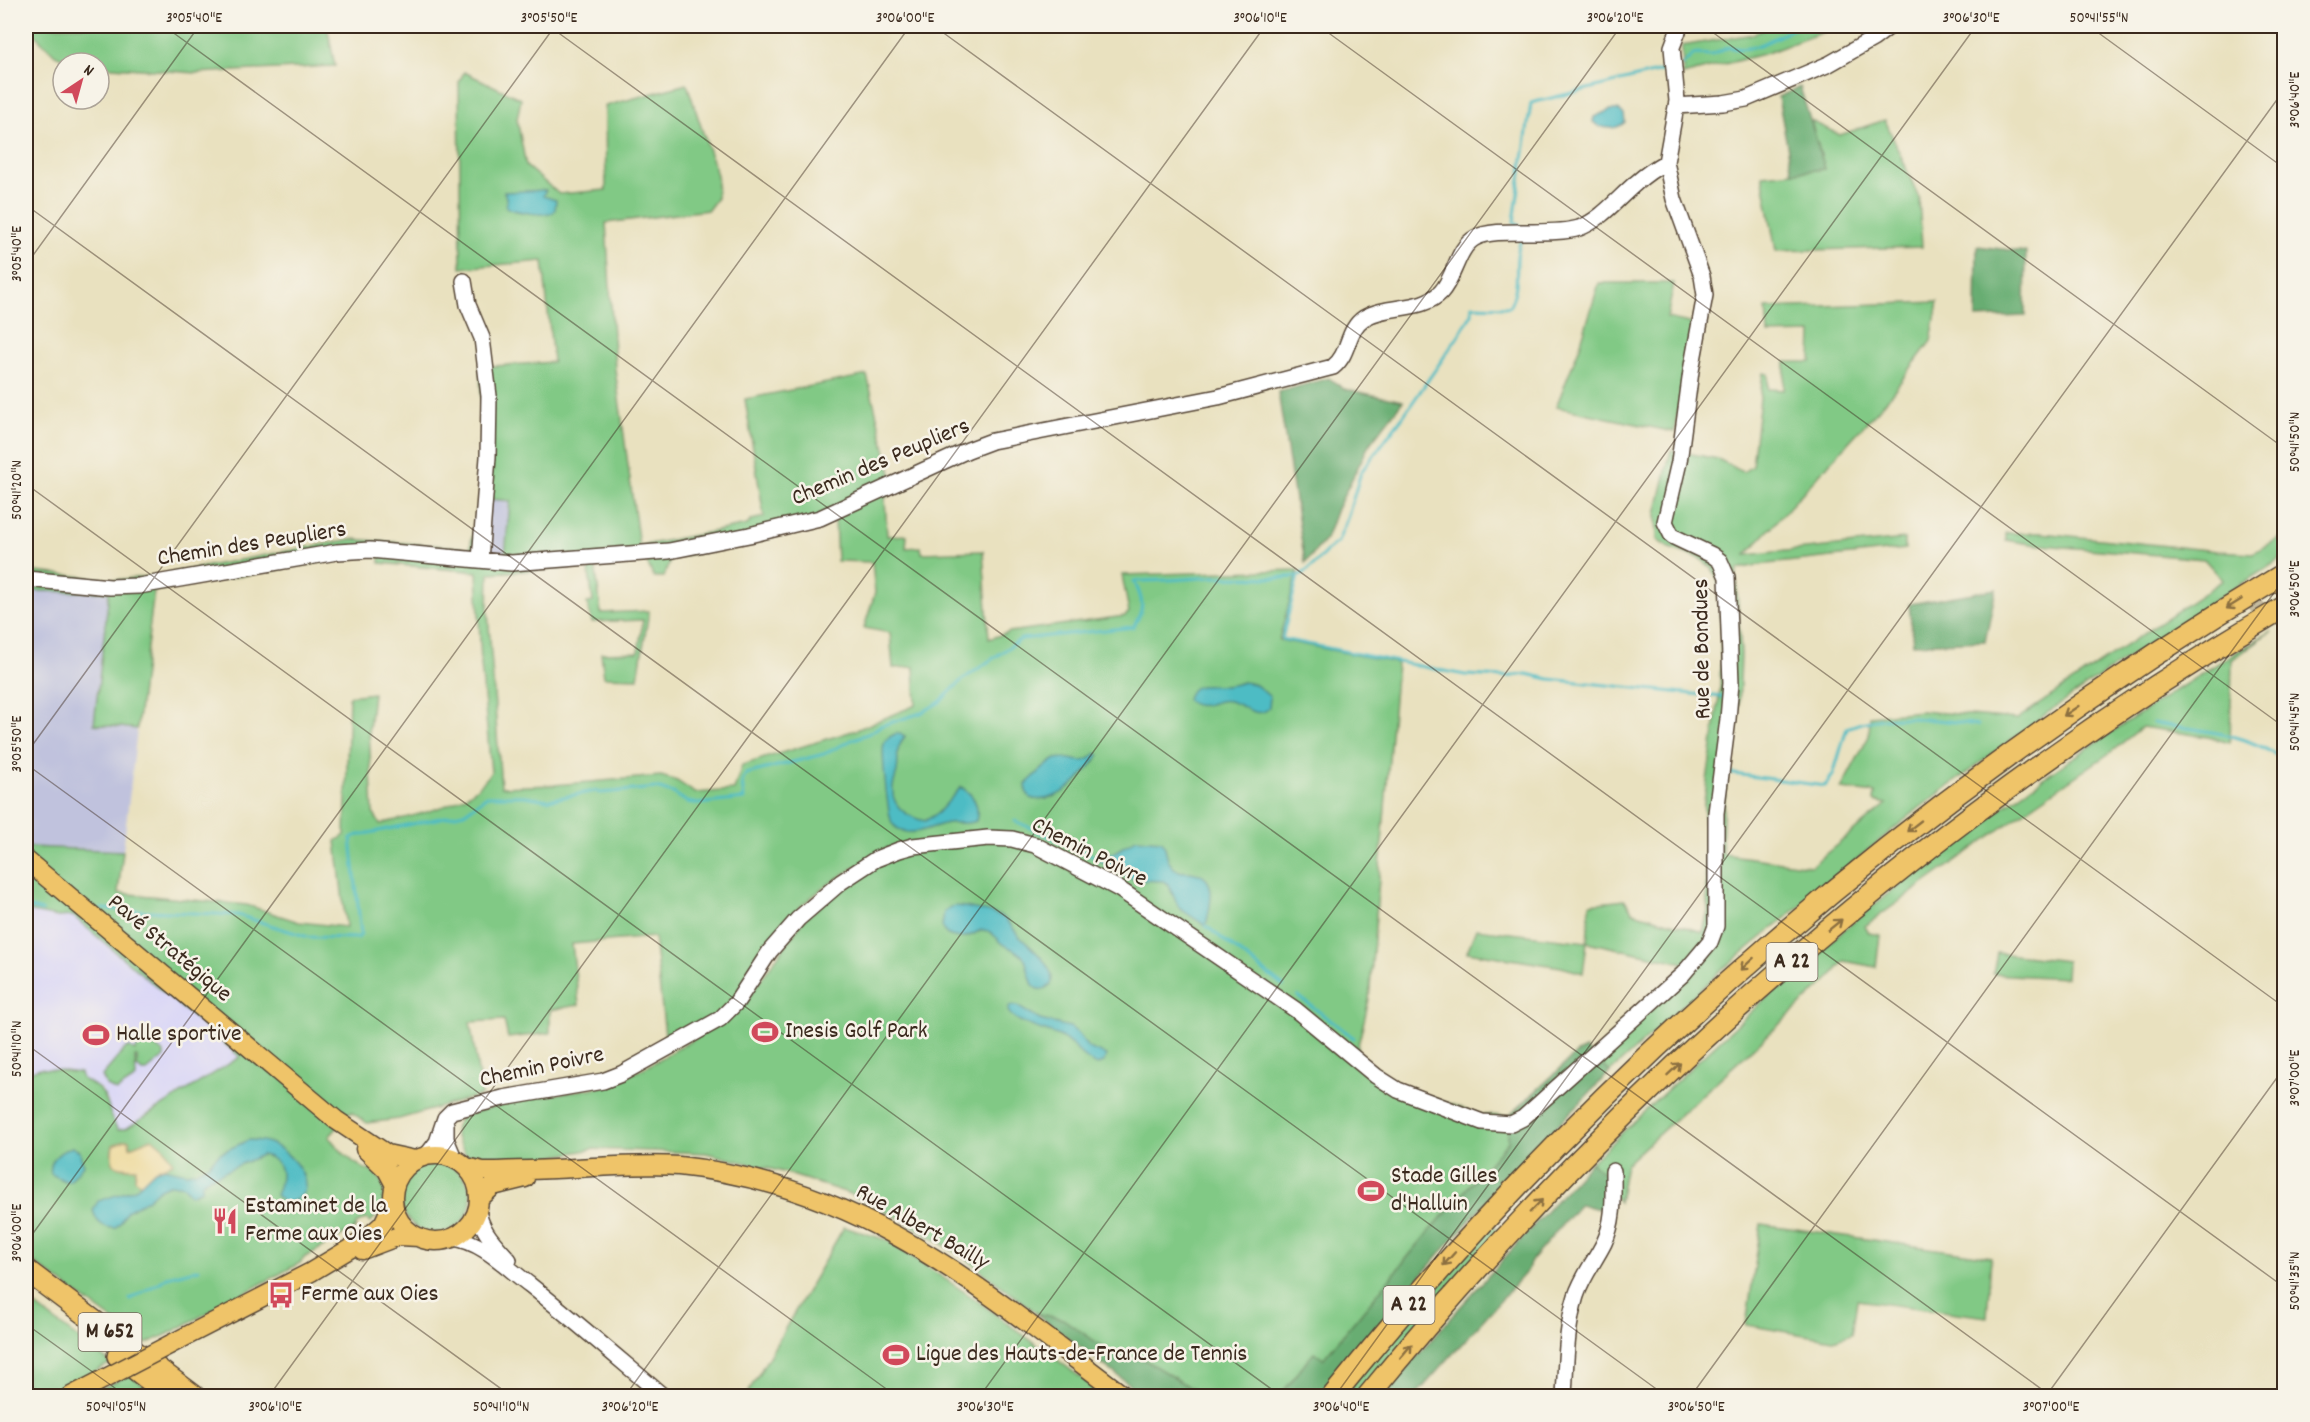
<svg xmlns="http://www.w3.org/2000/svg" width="2310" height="1422" viewBox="0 0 2310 1422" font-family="Dekko,sans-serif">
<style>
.built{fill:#d9d6f7}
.industrial{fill:#c0c2dd}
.green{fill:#81c985;stroke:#5e7a52;stroke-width:1.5;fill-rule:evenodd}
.forest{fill:#68ad72;stroke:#526c48;stroke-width:1.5}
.sand{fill:#eeda9e;stroke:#94825e;stroke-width:1.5}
.water{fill:#4ebcc4;stroke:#447371;stroke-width:1.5}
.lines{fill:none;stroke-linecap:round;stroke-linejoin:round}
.stream{stroke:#4ebcc4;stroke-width:3}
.minor-tunnel{stroke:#c6bc9f;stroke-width:15;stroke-dasharray:15 8;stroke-linecap:butt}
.minor-casing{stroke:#554536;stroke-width:18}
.major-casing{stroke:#554536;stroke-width:21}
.highway-casing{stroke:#554536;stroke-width:24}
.minor{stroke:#fff;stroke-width:15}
.major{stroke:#efc469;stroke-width:18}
.highway{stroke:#efc469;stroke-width:21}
.major-bridge-casing{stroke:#554536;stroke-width:21;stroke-linecap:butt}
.major-bridge{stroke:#efc469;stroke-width:18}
.oneway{stroke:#8c6f40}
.ticks{fill:none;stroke:#3b2a1e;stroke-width:1.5;stroke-opacity:0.45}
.labels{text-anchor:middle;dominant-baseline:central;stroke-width:5;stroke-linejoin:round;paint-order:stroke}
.shield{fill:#f7f3e8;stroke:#73665b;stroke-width:1.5}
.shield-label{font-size:22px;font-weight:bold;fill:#3b2a1e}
.street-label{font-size:24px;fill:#3b2a1e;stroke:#f7f3e8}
.poi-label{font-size:24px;fill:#3b2a1e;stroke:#f7f3e8;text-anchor:start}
.neatline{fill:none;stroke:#3b2a1e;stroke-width:2}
.ticks-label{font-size:15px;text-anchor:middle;fill:#3b2a1e}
</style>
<rect width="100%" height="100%" fill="#f7f3e8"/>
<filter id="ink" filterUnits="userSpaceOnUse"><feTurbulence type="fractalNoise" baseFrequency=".0167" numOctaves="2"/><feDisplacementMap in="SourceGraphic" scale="12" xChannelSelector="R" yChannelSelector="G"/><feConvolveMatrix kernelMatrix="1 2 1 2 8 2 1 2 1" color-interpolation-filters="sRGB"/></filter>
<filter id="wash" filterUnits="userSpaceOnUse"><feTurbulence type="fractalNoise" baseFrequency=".008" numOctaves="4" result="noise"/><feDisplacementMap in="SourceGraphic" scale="24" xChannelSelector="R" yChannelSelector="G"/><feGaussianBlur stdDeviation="1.35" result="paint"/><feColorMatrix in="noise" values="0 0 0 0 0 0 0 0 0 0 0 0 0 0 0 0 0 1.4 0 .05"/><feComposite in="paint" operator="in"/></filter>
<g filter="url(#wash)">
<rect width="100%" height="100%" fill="#e9e1bf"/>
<!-- built -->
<path class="built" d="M26,911L58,917L73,916L240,1057L127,1128L118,1130L109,1116L108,1101L101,1089L82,1079L79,1073L40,1068L26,1073Z"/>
<!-- industrial -->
<path class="industrial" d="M489,498L510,501L506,556L483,552Z
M26,591H153L123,851L29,847L26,844Z"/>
<!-- green -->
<path class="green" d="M26,26H327L335,66L196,73L99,66V63H72L55,55Z
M1770,26H1839L1767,53L1683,75L1682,46L1753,34Z
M464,72L521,99L517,119L526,166L559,194L606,190L605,106L687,84L717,175V198L708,210L606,223L615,369L639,546L747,525L752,520L764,517L745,399L867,375L895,490L885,498L887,536L907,535L906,548L921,547L922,553L983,551L989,639L1009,632L1125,616L1129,612L1122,575L1298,570L1279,640L1397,663L1369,1000L1356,1054L1375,1070L1403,1088L1482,1115L1509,1116L1508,1142L1422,1240L1323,1360L1314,1352L1280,1396H1145L962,1256L903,1220L848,1193L779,1171L706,1153L593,1149L524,1162L483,1163L471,1159L464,1152L455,1135L456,1126L460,1119L468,1114L518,1100L607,1086L648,1066L727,1020L742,1006L805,918L887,854V848C856,867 822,885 796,911C768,938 754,976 729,1006C714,1023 685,1033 666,1044L654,937L572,944L579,1005L550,1010V1033L508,1038L504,1020L470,1022L482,1095L399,1119L367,1123L351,1112L329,1137C337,1147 349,1160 360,1166C366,1170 373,1171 377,1175C389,1189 385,1212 370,1222L366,1219L356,1224V1228L305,1257L300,1263L168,1334L146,1344L26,1257V1073L40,1068L80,1073L82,1079C115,1094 102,1104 118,1130L127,1128L240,1057L73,916L58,917L26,911V844L29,847L123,851L118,893L247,905L299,922L346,927L336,841L345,835L349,696L373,693L369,730L373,813L380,824C416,815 472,805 491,772L481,664L477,572L380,563V554L344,558L154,591L137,729L94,724L109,592L26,591V571L115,580L155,576L352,539L470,548L481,494L482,417L480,367L553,362L543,261L461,268L459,82ZM489,499L510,501L505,556L484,551ZM835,520L837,561L872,562L875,593L864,628L890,633L893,668L914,667L916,705L856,730L742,765L734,790L695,793L677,781L661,776L554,785L501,787L488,612L489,573L588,567L593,602L587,603L592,622L643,620L638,652L601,653L604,677L638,678L649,611L601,613L595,562L646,561L654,577H664L671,558L750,543Z
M1885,120L1919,198L1922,247L1776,251L1762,175L1825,169L1811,121L1840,135Z
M1599,283H1674L1667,318L1694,324L1674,432L1556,407L1580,346Z
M1938,302L1931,341L1886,401L1746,555L1905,539V549L1758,565L1738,569L1736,576L1741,654L1739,711L1727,775L1723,815L1722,854L1811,866L1887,804L1874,801L1875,793L1841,789L1869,736L1870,716L1921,711L2017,719L2223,580L2204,559L2030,544L2006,540V533H2041L2217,551L2253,553L2284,536V557L2178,624L2054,708L1918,809L1723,969L1610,1072L1597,1060L1697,966L1587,942L1583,973L1561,967L1467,952L1476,929L1587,942L1590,904L1625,900L1633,912L1703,932L1708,911L1706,892L1704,802L1720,690L1721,622L1718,581L1712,568L1699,558L1669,548L1657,540L1656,514L1671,450L1718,459L1743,472L1752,466L1763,373L1768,374V389L1784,390L1785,362H1811L1812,333L1768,334L1766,308Z
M2271,631L2232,660L2230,743L2208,737L2142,727L2111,752L2031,807L1865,926L1869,933L1880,935L1876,967L1844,961L1828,980L1626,1164L1619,1202L1591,1162C1693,1066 1794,967 1904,881C2022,789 2144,708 2271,631Z
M1997,953L2067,961L2066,978L1993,974Z
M143,1043L156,1047L164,1053V1057L147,1071H143L137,1067V1057H135L136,1078L116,1091L106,1085L102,1076L126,1048L129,1047L135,1051L139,1045Z
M401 1198a35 35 0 1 1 70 0a35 35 0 1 1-70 0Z
M1491,1224L1501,1234L1361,1396H1341Z
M1761,1224L1991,1257L1987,1317L1857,1300L1852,1334L1833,1340L1746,1325Z
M844,1227L887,1240L972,1297L1106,1396H746Z
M26,1299L111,1363L50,1396H26Z
M130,1374L157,1396H88Z"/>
<!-- forest -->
<path class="forest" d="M1800,87L1825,169L1792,172L1778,97Z
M1977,246L2026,252L2025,316L1976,318Z
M1329,378L1344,389L1403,401L1369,445L1337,509L1326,539L1305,563L1278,392Z
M1996,589L1985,641L1913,644L1909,604Z
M1586,1049L1610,1072C1507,1175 1411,1283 1321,1396H1280L1314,1352L1323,1359L1422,1240L1508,1142L1509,1116L1577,1053Z
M1591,1162L1606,1175V1211L1580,1204L1530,1262L1528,1270L1415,1396H1383L1452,1316Z
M1035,1313L1063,1319L1119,1358L1140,1357L1204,1396H1145Z"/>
<!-- sand -->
<path class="sand" d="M152,1138L165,1149L173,1163L155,1170L141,1184L135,1179L136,1168C118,1168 108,1169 113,1145L125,1140H129L130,1147Z"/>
<!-- water -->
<path class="water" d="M1610,110H1618L1624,114L1625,122C1616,131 1602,129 1593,122L1594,117Z
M546,190L543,196L556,200C556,201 555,210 555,210C550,219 513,211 506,207L507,200L504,192Z
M1243,682L1255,684L1270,697L1269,708C1254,723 1237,696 1220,701C1208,704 1198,710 1187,700C1190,680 1209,687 1223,686C1230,686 1236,684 1243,682Z
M897,733L905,736C893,755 900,751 897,772C896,776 894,781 893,786C890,806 907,817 925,821L938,813L961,787C974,795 980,806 976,821C967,825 958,822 948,823C935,825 921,834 907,832C902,831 895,828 892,823C888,815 881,752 884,744C886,738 891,736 897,733Z
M1096,753L1099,755C1085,775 1057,807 1030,798L1026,791V784C1034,777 1047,763 1056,759C1071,754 1081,770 1096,753Z
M1136,839L1162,841C1168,850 1165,860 1173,867C1180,874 1186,871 1195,873C1220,878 1209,909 1206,926L1179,908L1168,884L1163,881L1136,880L1125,876L1097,859L1099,855L1113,853Z
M956,906C967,907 991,912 1001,916C1010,921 1013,930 1020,937C1031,948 1057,967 1051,985C1028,1001 1031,969 1024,958C1018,950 1008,948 1000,942C997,939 994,934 990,932C987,930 984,930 981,930C969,937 960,941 946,934L942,926L944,912L950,907Z
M1010,1006H1017L1040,1020L1070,1027L1079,1034L1088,1048L1106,1055L1104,1062L1097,1065C1081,1059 1074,1043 1059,1036C1046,1030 1015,1024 1008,1011Z
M249,1140C257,1140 265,1141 272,1144C295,1154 327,1197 284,1203L276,1195C283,1178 286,1160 262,1155L205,1180L202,1183V1190L190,1195L184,1186L171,1184L158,1190L147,1200L127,1211L121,1222L115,1228C102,1228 96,1222 93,1210L98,1201L135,1189L155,1170L163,1168L187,1173L196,1171L209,1164L220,1153Z
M72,1147L80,1151L81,1158L84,1164L70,1181H65L51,1174C48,1160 60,1151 72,1147Z"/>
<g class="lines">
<!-- stream -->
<path class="stream" d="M1682,65L1694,54L1712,55L1729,47C1751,55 1779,35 1799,26
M1519,226L1514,222L1531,103L1665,70
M1298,576L1282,639L1465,675L1505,677L1527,674L1549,679L1722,697
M2153,723C2196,730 2249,732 2284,761
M1726,773L1825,786L1833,775L1847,728C1887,711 1935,720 1978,725
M1015,821L1098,858
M26,907L43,911
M102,909L238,915L308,937L358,938L361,934L351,838L355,836L464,813L487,796H525L548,800L595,791L601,793L656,788L673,793L687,802L698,804L744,799L742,782L746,774L824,754L854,739L870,733L880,726L921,713L940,702L962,680L1021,639L1133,627C1145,609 1144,601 1134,581C1161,581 1187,579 1213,577C1232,576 1286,581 1300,575C1316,568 1323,550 1338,542L1348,516L1361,472L1404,415L1457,338L1472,314V306L1509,307C1523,283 1511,260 1522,238
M1206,926L1283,986
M1298,996L1354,1038
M130,1299L159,1283L167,1277L199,1269"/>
</g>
</g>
<g filter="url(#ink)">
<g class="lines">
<!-- minor-tunnel -->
<path class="minor-tunnel" d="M2240,587L2273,626"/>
<!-- minor casing -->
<g class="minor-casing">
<path id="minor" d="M1676,106L1723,103L1746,99L1829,64L1873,39L1890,26
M464,281L468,305L482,338L489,396L488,457L480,560
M26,579L110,587L139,586L337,552L370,550L511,563L669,551L749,535L820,518L968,450L992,441L1218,397L1333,367C1350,354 1346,330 1364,318C1387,304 1422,312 1441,292C1455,277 1457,248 1475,238C1495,226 1551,237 1579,228C1601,220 1618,198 1636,183C1645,175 1655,168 1666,162
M446,1124V1139L454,1158
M427,1155L437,1142L445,1118L452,1111L503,1098L603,1081L621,1074L720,1019L736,1003L770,951L798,919L841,882L876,859L899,850L913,846L988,838L1012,839L1035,845L1119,889L1296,1010L1376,1076L1398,1090L1482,1122L1511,1124L1523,1118L1683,974L1710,942L1716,926V813L1728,719L1731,683L1727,577L1720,561L1712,555L1672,536L1665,522L1679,462L1691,371L1705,295L1702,276L1674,199L1666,162L1677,101L1672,47L1680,26
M478,1208C479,1229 495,1244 509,1260
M453,1238C482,1241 507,1268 530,1285C575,1321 619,1359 663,1396
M1564,1396C1566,1363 1566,1328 1576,1296C1582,1277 1595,1261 1604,1243C1615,1220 1613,1195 1613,1171"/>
</g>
<!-- major casing -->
<g class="major-casing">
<path id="major" d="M26,860L336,1120L387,1154L415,1160
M365,1149L387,1170L395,1185
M393 1198a43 43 0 1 1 86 0a43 43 0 1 1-86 0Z
M466,1167L483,1171H497C529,1170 561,1169 593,1167C622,1166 650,1164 679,1166C864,1185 983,1290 1124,1396
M479,1199L493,1186L525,1178
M362,1250L399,1236L419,1237
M171,1344L311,1272L366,1239L383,1224L393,1203
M71,1396L104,1379"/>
</g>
<!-- highway casing -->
<g class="highway-casing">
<path id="highway" d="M26,1270L194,1396
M118,1356L170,1396
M1333,1396C1598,1068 1922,790 2284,574
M1368,1396C1623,1084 1936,811 2284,607"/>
</g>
<!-- minor -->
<use href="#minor" class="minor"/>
<!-- major -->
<use href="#major" class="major"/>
<!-- highway -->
<use href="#highway" class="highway"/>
<!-- major-bridge casing -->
<g class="major-bridge-casing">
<path id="major-bridge" d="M104,1379L171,1344"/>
</g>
<!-- major-bridge -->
<use href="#major-bridge" class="major-bridge"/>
</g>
<!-- one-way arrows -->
<defs><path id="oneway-shaft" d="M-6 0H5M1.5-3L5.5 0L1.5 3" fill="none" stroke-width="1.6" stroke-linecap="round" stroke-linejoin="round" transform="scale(1.5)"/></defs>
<g class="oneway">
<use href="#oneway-shaft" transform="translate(2234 604) rotate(148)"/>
<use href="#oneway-shaft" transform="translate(2071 711) rotate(146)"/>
<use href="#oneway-shaft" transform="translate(1914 826) rotate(142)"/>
<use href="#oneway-shaft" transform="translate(1835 925) rotate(-39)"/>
<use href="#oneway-shaft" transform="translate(1747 964) rotate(138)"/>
<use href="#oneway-shaft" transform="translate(1674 1069) rotate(-43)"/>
<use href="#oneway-shaft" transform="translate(1536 1206) rotate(-46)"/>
<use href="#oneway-shaft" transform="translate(1449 1259) rotate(132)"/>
<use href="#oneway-shaft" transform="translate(1406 1351) rotate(-50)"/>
</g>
</g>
<!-- ticks -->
<path class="ticks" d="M164,26L2051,1396M549,26L2284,1287M934,26L2284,1007M1319,26L2284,727M1704,26L2284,448M2089,26L2284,168M26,205L1666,1396M26,265L199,26M26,484L1281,1396M26,754L555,26M26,764L896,1396M26,1044L511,1396M26,1243L910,26M26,1324L126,1396M269,1396L1265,26M625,1396L1621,26M980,1396L1976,26M1335,1396L2284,90M1691,1396L2284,579M2046,1396L2284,1068"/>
<!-- icons -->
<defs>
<g id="stadium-bare" transform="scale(2.07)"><path d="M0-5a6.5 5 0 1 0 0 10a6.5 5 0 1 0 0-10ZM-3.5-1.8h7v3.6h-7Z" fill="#d1495b" stroke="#f7f3e8" stroke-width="2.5" paint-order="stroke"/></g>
<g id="restaurant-bare" transform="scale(2.07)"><path d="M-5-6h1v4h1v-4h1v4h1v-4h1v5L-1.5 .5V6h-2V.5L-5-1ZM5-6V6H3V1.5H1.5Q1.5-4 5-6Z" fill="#d1495b" stroke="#f7f3e8" stroke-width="2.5" paint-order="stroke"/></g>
<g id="bus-bare" transform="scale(2.07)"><path d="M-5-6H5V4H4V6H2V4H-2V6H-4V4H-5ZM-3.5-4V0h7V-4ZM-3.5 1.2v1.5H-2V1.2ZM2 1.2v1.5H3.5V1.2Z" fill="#d1495b" stroke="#f7f3e8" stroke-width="2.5" paint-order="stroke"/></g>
</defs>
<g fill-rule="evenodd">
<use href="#stadium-bare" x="765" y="1032"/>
<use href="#stadium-bare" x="96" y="1035"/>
<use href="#stadium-bare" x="1371" y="1191"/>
<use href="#restaurant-bare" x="225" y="1221"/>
<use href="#bus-bare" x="281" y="1295"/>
<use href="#stadium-bare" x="896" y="1355"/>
</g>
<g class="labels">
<!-- shield labels -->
<g class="shield">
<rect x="1766.5" y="943" width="51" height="38" rx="4.5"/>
<rect x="1383.5" y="1286" width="51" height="38" rx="4.5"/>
<rect x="78.5" y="1313" width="63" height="38" rx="4.5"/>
</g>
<g class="shield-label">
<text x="1792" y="962">A 22</text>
<text x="1409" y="1305">A 22</text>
<text x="110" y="1332">M 652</text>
</g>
<!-- street labels -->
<g class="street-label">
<text transform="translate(881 463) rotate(-23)">Chemin des Peupliers</text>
<text transform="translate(252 545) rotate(-9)">Chemin des Peupliers</text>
<text transform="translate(1703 649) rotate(-91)">Rue de Bondues</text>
<text transform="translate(1089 853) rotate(27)">Chemin Poivre</text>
<text transform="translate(169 949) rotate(40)">Pavé Stratégique</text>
<text transform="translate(542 1068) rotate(-12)">Chemin Poivre</text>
<text transform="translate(922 1228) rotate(30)">Rue Albert Bailly</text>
</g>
<!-- poi labels -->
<g class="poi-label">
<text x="785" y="1032">Inesis Golf Park</text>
<text x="116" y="1035">Halle sportive</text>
<text x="1391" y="1177">Stade Gilles<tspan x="1391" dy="28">d'Halluin</tspan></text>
<text x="245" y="1207">Estaminet de la<tspan x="245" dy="28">Ferme aux Oies</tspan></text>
<text x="301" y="1295">Ferme aux Oies</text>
<text x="916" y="1355">Ligue des Hauts-de-France de Tennis</text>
</g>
</g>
<!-- margin -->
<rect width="2310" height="1422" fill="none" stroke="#f7f3e8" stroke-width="66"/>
<!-- north arrow -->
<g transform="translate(81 81) rotate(36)"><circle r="28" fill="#f7f3e8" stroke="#aca397" stroke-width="1.5"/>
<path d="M0-4.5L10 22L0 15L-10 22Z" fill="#d1495b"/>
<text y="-9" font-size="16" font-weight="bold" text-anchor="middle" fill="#3b2a1e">N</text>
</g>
<rect x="33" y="33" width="2244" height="1356" class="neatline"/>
<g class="ticks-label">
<text x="194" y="22">3°05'40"E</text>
<text x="549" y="22">3°05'50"E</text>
<text x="905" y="22">3°06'00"E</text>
<text x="1260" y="22">3°06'10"E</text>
<text x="1615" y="22">3°06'20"E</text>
<text x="1971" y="22">3°06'30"E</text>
<text x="2099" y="22">50°41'55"N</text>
<text transform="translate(2294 100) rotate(-90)" y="5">3°06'40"E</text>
<text transform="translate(16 254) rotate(-90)" y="5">3°05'40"E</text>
<text transform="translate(2294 442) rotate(-90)" y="5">50°41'50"N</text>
<text transform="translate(16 490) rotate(-90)" y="5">50°41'20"N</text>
<text transform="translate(2294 589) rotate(-90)" y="5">3°06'50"E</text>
<text transform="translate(2294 722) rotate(-90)" y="5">50°41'45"N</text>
<text transform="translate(16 744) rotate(-90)" y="5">3°05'50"E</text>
<text transform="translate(16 1049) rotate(-90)" y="5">50°41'10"N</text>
<text transform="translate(2294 1078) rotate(-90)" y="5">3°07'00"E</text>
<text transform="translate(16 1233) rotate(-90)" y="5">3°06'00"E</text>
<text transform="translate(2294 1281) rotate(-90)" y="5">50°41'35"N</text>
<text x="116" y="1411">50°41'05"N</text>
<text x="275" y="1411">3°06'10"E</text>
<text x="501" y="1411">50°41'10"N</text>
<text x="630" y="1411">3°06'20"E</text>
<text x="985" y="1411">3°06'30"E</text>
<text x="1341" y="1411">3°06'40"E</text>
<text x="1696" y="1411">3°06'50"E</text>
<text x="2051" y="1411">3°07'00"E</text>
</g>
</svg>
